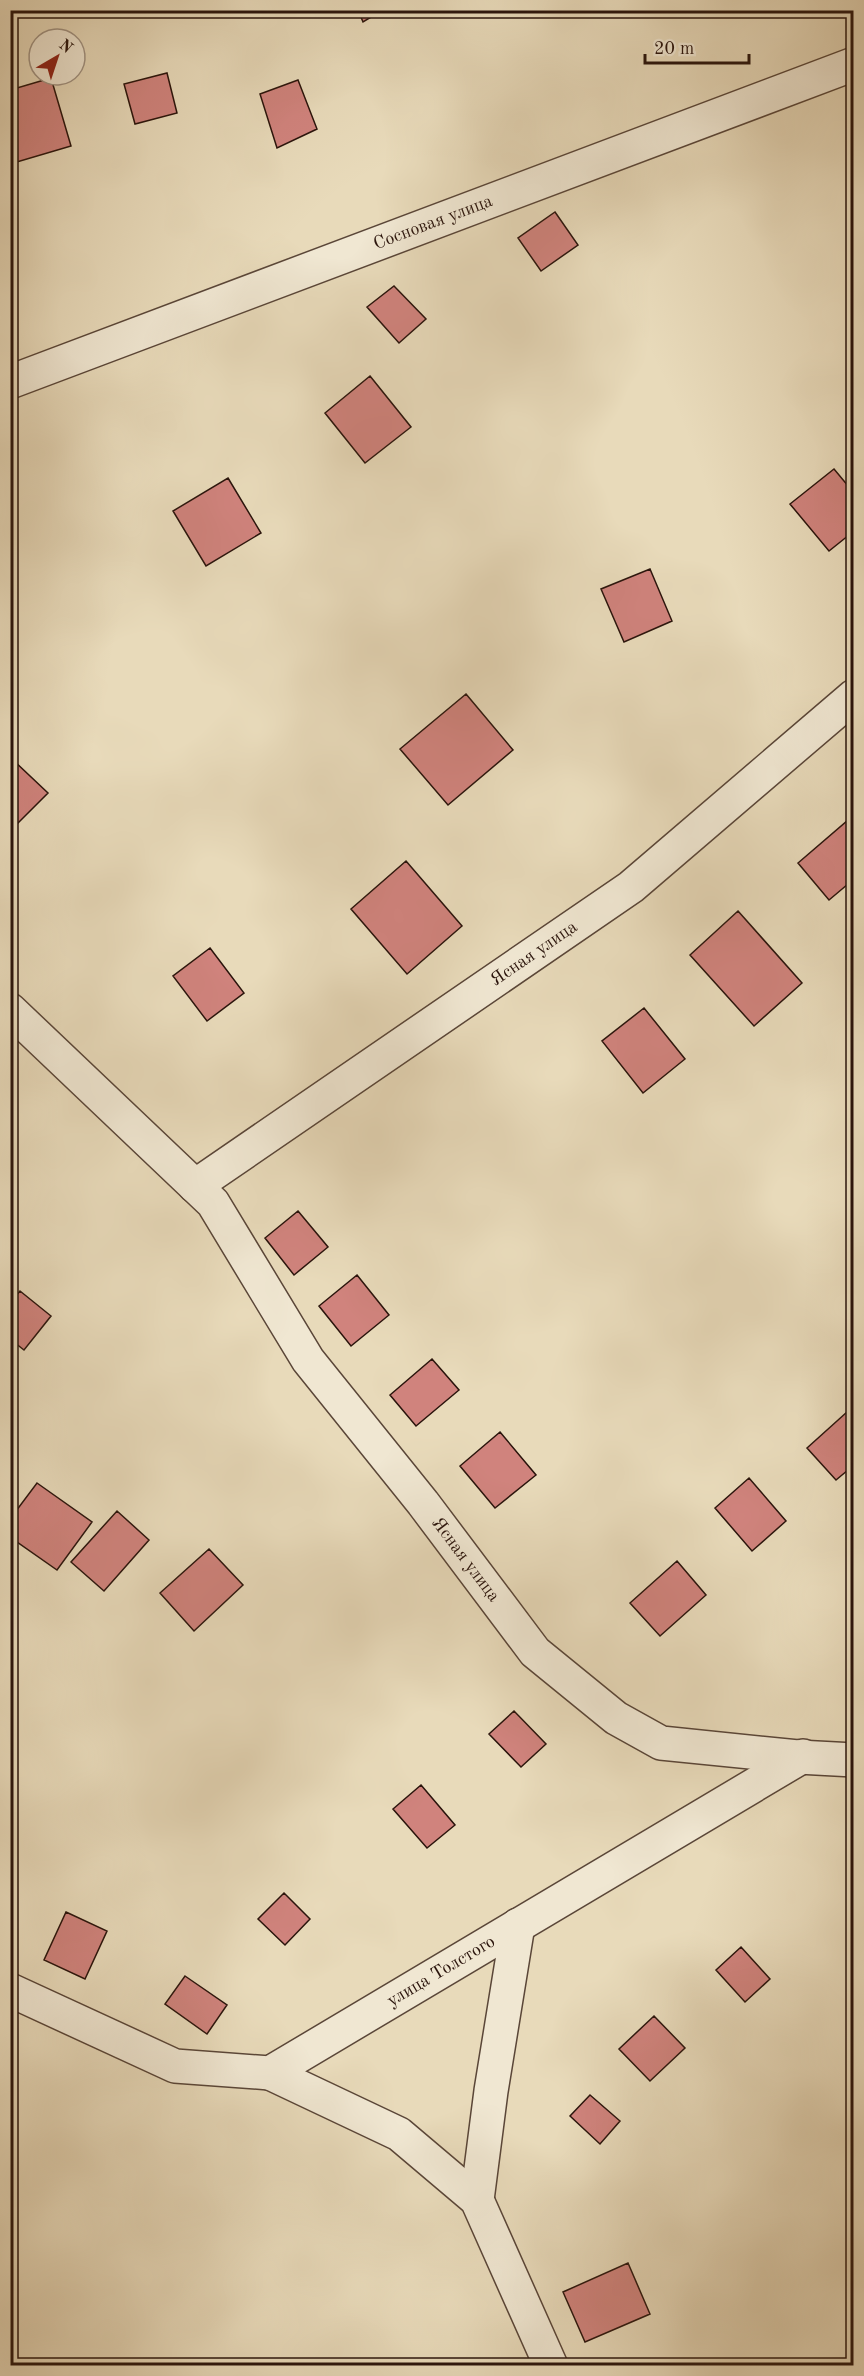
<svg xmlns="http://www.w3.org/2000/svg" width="864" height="2376" viewBox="0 0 864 2376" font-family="'Old Standard TT',serif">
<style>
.building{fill:#d0837d;stroke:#2a140c;stroke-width:1.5}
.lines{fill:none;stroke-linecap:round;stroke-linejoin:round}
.minor-casing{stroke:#5a4638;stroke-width:36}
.minor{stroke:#f0e7d2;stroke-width:33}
.labels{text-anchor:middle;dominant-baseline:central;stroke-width:6;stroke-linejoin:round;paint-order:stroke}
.street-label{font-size:18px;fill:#2a140c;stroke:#f0e7d2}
</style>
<rect width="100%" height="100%" fill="#e8daba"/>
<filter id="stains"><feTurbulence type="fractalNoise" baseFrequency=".00333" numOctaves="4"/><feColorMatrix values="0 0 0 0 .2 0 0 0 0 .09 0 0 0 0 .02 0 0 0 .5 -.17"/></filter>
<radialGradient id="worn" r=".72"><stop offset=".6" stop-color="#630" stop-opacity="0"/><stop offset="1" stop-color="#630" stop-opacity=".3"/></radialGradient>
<!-- building -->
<path class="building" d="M358,10H383L363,22Z
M167,73L177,113L135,124L124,84Z
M51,78L71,146L10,164V90Z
M298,80L317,129L277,148L260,94Z
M555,212L578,245L541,271L518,238Z
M394,286L426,319L399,343L367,307Z
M370,376L411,427L365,463L325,413Z
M834,469L854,493V531L829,551L790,504Z
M228,478L261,533L206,566L173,511Z
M650,569L672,621L624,642L601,589Z
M466,694L513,750L448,805L400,749Z
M12,759L48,793L10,831V760Z
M854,815V879L829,900L798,863Z
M406,861L462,926L407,974L351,909Z
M738,911L802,983L754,1026L690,955Z
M210,948L244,993L207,1021L173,976Z
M644,1008L685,1059L643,1093L602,1041Z
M298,1211L328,1247L294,1275L265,1238Z
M357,1275L389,1315L351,1346L319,1306Z
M20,1291L51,1316L24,1350L10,1339V1303Z
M432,1359L459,1390L416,1426L390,1395Z
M847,1412L854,1419V1465L836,1480L807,1448Z
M500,1432L536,1475L495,1508L460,1466Z
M749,1478L786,1521L752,1551L715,1508Z
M37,1483L92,1522L57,1570L10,1537V1519Z
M117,1511L149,1540L104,1591L71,1562Z
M209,1549L243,1585L194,1631L160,1593Z
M677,1561L706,1595L660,1636L630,1603Z
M514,1711L546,1744L521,1767L489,1734Z
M421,1785L455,1825L427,1848L393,1809Z
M284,1893L310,1919L285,1945L258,1919Z
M66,1912L107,1931L85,1979L44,1960Z
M741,1947L770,1979L745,2002L716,1970Z
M185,1976L227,2005L207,2034L165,2004Z
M654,2016L685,2048L650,2081L619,2049Z
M590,2095L620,2121L600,2144L570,2116Z
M628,2263L650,2314L585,2342L563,2292Z"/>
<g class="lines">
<!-- minor casing -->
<g class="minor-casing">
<g id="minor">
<path id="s1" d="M10,382L854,64"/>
<path id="s2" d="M10,1010L213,1203L308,1360L423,1503L535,1652L616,1718L661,1743L798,1757L854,1760"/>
<path id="s3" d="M195,1186L631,887L854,696"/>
<path id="s4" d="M10,1990L175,2066L270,2073L803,1756"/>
<path d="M270,2073L399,2134L477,2200L551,2366"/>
<path d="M477,2200L491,2091L518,1925"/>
</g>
</g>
<!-- minor -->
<use href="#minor" class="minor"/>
</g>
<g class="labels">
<!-- street labels -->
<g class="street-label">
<text stroke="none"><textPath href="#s1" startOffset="452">Сосновая улица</textPath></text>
<text stroke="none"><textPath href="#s3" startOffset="411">Ясная улица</textPath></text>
<text stroke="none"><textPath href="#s2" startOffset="718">Ясная улица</textPath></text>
<text stroke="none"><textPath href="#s4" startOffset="476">улица Толстого</textPath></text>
</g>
</g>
<!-- margin -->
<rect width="864" height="2376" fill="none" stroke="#e8daba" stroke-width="36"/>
<rect x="12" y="12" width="840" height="2352" fill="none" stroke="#2a140c" stroke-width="3"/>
<rect x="18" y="18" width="828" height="2340" fill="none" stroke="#2a140c" stroke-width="1.5"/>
<!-- north arrow -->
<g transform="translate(57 57) rotate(39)"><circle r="28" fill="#f0e7d2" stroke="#a19383" stroke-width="1.5"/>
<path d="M0-4.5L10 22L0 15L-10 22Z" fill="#8f2418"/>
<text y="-9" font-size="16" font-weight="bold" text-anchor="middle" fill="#2a140c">N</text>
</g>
<!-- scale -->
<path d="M645 54v9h104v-9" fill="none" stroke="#2a140c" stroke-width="3"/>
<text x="654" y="54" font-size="18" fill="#2a140c" stroke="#f0e7d2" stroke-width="4.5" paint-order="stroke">20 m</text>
<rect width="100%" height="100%" filter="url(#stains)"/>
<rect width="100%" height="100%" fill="url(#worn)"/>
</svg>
